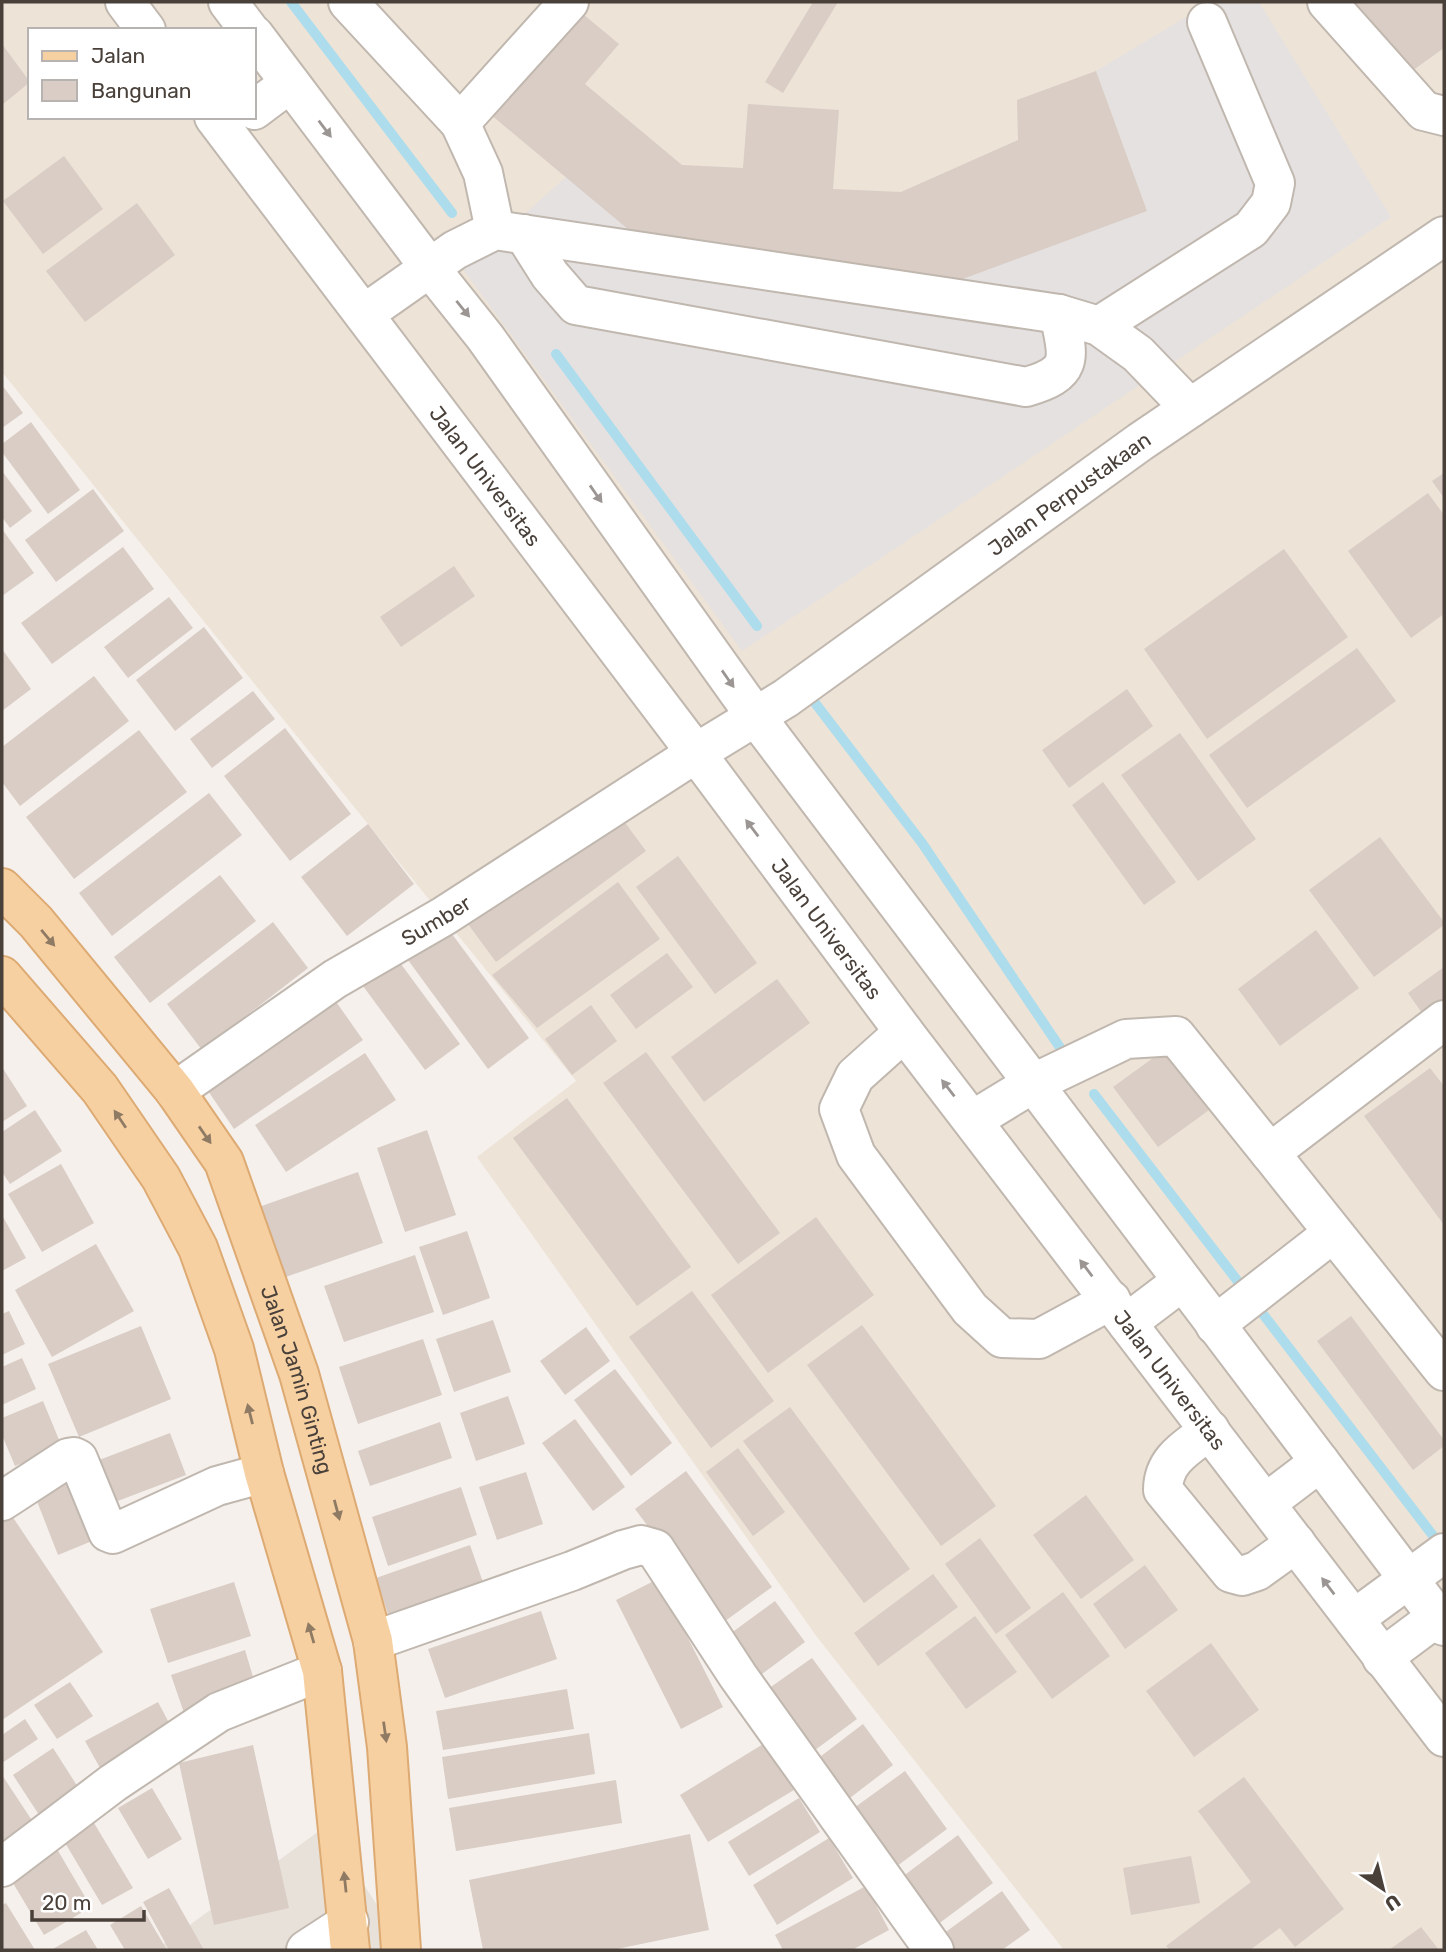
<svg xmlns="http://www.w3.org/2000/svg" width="1446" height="1952" viewBox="0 0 1446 1952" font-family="Rubik,sans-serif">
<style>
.residential{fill:#e8e1da}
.education{fill:#ede3d7;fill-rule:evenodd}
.parking{fill:#e4e1e0}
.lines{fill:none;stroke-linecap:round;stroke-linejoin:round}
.stream{stroke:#adddec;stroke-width:10}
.building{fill:#d9cdc5}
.minor-casing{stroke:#c0b7af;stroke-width:42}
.major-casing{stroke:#dcaa72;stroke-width:42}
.minor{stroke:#fff;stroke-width:38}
.major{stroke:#f7d0a2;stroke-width:38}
.oneway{fill:#9b9693}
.oneway2{fill:#8f7a64}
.labels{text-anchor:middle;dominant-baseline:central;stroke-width:5;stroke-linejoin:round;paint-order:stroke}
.street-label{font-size:21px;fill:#49403a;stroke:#fff}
</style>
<rect width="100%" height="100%" fill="#f5f0ec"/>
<!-- residential -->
<path class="residential" d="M326,1826L406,1950H155Z"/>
<!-- education -->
<path class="education" d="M2,2H1444V1950H1064L817,1637L477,1157L576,1081L2,372ZM30,30H254V117H30Z"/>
<!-- parking -->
<path class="parking" d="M1211,2H1259L1391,217L742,651L463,269L566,177L1147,211L1096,71Z"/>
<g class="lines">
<!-- stream -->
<path class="stream" d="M291,2L452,213
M556,354L757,626
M809,695L922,843L1063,1052
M1094,1094L1441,1546"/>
</g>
<!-- building -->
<path class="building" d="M813,2H838L783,93L765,82Z
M1352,2H1444V48L1405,76Z
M571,4L619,44L585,84L682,165L743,168L748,104L839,110L833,189L901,192L1018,140L1017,100L1096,71L1147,211L933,290L635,235L484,109Z
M2,44L30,82L2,105Z
M64,156L103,209L43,254L3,201Z
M137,203L175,255L85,322L46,271Z
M2,385L23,413L2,428Z
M31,422L80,490L48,514L2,452V444Z
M2,471L32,511L10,528L2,517Z
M1444,473V498L1432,481Z
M93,489L124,531L56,582L25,540Z
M1428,493L1444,515V614L1411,638L1348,551Z
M2,529L34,573L2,596Z
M123,547L154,589L52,664L21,623Z
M1284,549L1348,637L1207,739L1144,649Z
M454,566L475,596L401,647L380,617Z
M169,597L193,628L128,678L104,647Z
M204,627L243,678L175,731L136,680Z
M1357,648L1396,701L1247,808L1209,755Z
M2,649L31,689L2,711Z
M94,676L129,721L20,806L2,782V747Z
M1127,689L1153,726L1069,788L1042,750Z
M253,691L275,719L212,768L190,739Z
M285,728L351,814L290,861L224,776Z
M139,730L187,792L74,879L26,817Z
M1180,733L1256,839L1198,881L1121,775Z
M1103,782L1176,882L1144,905L1072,805Z
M209,793L242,835L112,936L79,893Z
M615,809L646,851L496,962L465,920Z
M368,824L414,884L347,936L301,877Z
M1380,837L1444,922V925L1374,977L1309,890Z
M678,856L757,963L715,994L636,887Z
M220,875L256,921L150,1003L114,957Z
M618,882L660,939L537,1028L492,975Z
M273,922L308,968L202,1050L167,1004Z
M449,930L529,1038L488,1069L408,960Z
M1316,930L1359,988L1280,1046L1238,989Z
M667,953L693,987L636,1029L610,995Z
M398,960L460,1044L425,1070L363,986Z
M1444,967V1012L1429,1023L1408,993Z
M777,979L810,1023L704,1102L671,1057Z
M332,996L363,1040L234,1129L204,1085Z
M591,1005L617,1041L572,1075L545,1039Z
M1171,1045L1216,1105L1158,1147L1113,1087Z
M646,1052L780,1233L738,1264L603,1083Z
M365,1053L396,1100L286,1172L255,1125Z
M2,1067L27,1106L2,1122Z
M1430,1068L1444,1086V1225L1364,1116Z
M567,1098L691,1267L637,1306L513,1138Z
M35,1110L62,1151L10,1184L2,1172V1132Z
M427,1130L456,1215L405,1232L377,1148Z
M61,1164L94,1223L42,1252L8,1194Z
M358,1172L383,1243L280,1279L256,1208Z
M2,1215L26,1258L2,1271Z
M816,1217L874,1295L768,1373L711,1295Z
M467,1231L490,1298L443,1315L419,1247Z
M96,1244L134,1311L52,1357L15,1290Z
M415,1255L434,1312L344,1342L324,1286Z
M692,1291L774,1401L711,1448L629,1337Z
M9,1311L25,1344L2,1355V1314Z
M1351,1316L1444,1440V1446L1413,1470L1317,1341Z
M493,1320L511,1372L454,1392L436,1339Z
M862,1325L996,1506L941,1546L807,1365Z
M141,1326L171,1399L79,1437L48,1364Z
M586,1327L610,1361L565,1395L540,1361Z
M423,1339L442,1395L358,1424L339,1367Z
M22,1358L36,1389L2,1405V1367Z
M615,1369L672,1443L631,1476L574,1400Z
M508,1396L525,1444L476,1461L460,1413Z
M43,1401L62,1447L15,1466L2,1435V1418Z
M790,1407L910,1569L864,1603L743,1441Z
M575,1419L625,1487L593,1511L542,1443Z
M440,1422L452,1458L370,1486L358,1451Z
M170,1433L186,1475L102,1507L86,1465Z
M738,1448L785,1512L753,1536L706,1472Z
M686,1471L772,1587L721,1624L635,1509Z
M526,1472L543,1524L497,1540L479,1487Z
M72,1476L97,1539L58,1555L33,1491Z
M461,1487L477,1535L388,1566L372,1517Z
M1086,1495L1134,1560L1081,1599L1033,1535Z
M6,1507L103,1652L2,1720V1510Z
M980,1538L1031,1608L996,1634L945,1564Z
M470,1545L485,1588L390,1620L376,1578Z
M1145,1565L1178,1610L1125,1649L1093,1604Z
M933,1574L958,1607L878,1666L854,1633Z
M658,1579L723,1707L681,1729L616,1600Z
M234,1582L251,1636L168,1663L150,1609Z
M1063,1592L1110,1656L1052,1699L1005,1635Z
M775,1601L805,1642L750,1683L719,1642Z
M541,1611L557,1659L445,1698L428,1649Z
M975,1616L1017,1672L966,1709L925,1653Z
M1211,1643L1259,1710L1194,1757L1146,1691Z
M245,1650L257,1690L184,1713L171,1675Z
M812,1658L857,1719L811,1753L765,1691Z
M70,1682L93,1716L57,1739L34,1705Z
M567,1689L574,1729L443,1750L436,1711Z
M158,1702L176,1736L104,1775L85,1741Z
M25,1719L38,1739L2,1763V1735Z
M863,1724L893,1765L842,1804L812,1763Z
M589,1733L595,1774L448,1799L442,1757Z
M765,1743L794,1790L708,1842L680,1795Z
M253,1745L289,1908L214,1925L179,1763Z
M53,1748L83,1795L43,1821L13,1775Z
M905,1771L947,1829L889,1872L847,1813Z
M2,1775L35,1825L2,1847Z
M1244,1777L1344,1909L1295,1947L1280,1928L1250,1950H1170L1166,1946L1251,1882L1198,1811Z
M616,1780L622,1823L456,1851L449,1808Z
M152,1788L182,1839L148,1859L118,1808Z
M799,1798L820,1832L749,1876L728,1842Z
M94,1823L133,1888L102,1905L64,1841Z
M690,1834L709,1930L612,1950H483L469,1880Z
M958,1835L993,1883L929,1931L894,1883Z
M829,1838L853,1878L777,1925L753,1885Z
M57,1849L91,1907L44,1935L10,1878Z
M1191,1856L1200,1903L1131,1915L1123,1868Z
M866,1886L889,1930L852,1950H783L775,1935Z
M169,1888L204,1950H169L143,1902Z
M1002,1891L1030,1930L1002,1950H944L936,1939Z
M6,1903L35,1950H2V1905Z
M141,1906L167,1950H125L110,1925Z
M1421,1927L1439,1950H1389Z
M86,1930L98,1950H51Z"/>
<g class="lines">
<!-- minor casing -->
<g class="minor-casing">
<g id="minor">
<path d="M125,2L146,30"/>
<path d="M228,2L249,30"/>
<path d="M348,2L460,123L483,173L495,230"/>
<path d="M1327,2L1424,111L1444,116"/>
<path d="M254,35L430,268L485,337L756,717L1444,1626"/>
<path d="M254,110L290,83"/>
<path id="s1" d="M214,117L696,753L904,1032L1444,1737"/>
<path d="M460,123L569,2"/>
<path d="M524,234L550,275L576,305L1026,387C1075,373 1069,358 1059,314"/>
<path d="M364,314L455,250L495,230L1059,314L1099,326L1138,354L1190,408"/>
<path d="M1099,326L1251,229L1271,203L1275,183L1207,22"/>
<path d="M1444,1020L1270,1153L1444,1371"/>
<path d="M904,1032L855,1076L839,1109L856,1155L970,1309L1002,1338L1039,1339L1111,1300"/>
<path id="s2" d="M175,1091L335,979L444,916L696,753L786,698L1140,442L1444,236"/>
<path d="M973,1120L1032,1084L1126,1039L1176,1036L1270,1153"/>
<path d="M1127,1323L1181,1282"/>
<path d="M1215,1325L1333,1233"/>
<path d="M1210,1430C1188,1447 1163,1459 1163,1490L1231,1573L1242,1576L1257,1571L1296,1543"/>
<path d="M2,1501L68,1458L74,1457L78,1459L108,1532L113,1534L217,1486L264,1473"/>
<path d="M1266,1503L1320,1462"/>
<path d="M1354,1619L1444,1553"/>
<path d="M373,1641L572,1571L623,1550L641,1545L655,1549L738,1676L934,1950"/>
<path d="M1382,1658L1437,1617"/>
<path d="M2,1867L113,1783L219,1712L322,1671"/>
<path d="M306,1950L349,1922"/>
</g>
</g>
<!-- major casing -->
<g class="major-casing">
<g id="major">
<path id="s3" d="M2,888L36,922L175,1091L224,1162L299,1374L373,1641L387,1747L401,1950"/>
<path d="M2,976L100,1089L161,1178L198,1248L234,1349L264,1473L322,1671L350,1950"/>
</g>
</g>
<!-- minor -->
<use href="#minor" class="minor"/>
<!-- major -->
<use href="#major" class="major"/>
</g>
<!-- one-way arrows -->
<defs><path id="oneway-solid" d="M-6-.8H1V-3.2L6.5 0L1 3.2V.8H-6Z" transform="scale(1.75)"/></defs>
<g class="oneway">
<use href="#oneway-solid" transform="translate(325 129) rotate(53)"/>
<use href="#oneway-solid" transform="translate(463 309) rotate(51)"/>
<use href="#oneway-solid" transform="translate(596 494) rotate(55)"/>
<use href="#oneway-solid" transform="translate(728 679) rotate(55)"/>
<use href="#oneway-solid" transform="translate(752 828) rotate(-127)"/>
<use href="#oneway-solid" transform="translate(948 1088) rotate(-128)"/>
<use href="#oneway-solid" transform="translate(1086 1268) rotate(-127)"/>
<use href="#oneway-solid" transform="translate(1328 1586) rotate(-127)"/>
</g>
<g class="oneway2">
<use href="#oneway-solid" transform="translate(48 938) rotate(50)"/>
<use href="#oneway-solid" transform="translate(120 1119) rotate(-124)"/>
<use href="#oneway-solid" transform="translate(205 1135) rotate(55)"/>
<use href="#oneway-solid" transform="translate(250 1414) rotate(-104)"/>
<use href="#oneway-solid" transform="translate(337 1510) rotate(75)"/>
<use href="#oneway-solid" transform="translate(311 1633) rotate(-106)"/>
<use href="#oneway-solid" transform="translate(385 1732) rotate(82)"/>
<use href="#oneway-solid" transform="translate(345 1882) rotate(-96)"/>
</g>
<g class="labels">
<!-- street labels -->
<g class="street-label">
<text stroke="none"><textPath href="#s1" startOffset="450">Jalan Universitas</textPath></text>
<text stroke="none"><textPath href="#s2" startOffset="1076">Jalan Perpustakaan</textPath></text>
<text stroke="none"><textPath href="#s2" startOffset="312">Sumber</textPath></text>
<text stroke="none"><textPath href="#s1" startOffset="1017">Jalan Universitas</textPath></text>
<text stroke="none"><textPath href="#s1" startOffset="1584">Jalan Universitas</textPath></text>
<text stroke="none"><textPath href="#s3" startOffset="583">Jalan Jamin Ginting</textPath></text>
</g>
</g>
<!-- border -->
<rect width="1446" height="1952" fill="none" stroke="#49403a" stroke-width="7"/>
<!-- legend -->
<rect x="28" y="28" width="228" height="91" fill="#ffffff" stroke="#b6b3b0" stroke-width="2"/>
<rect x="42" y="51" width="35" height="10" fill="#f7d0a2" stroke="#b6b3b0" stroke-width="2"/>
<text x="91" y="63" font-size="21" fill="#49403a">Jalan</text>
<rect x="42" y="80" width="35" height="21" fill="#d9cdc5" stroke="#b6b3b0" stroke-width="2"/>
<text x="91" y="98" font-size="21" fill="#49403a">Bangunan</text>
<!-- north arrow -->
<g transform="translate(1383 1889) rotate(145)" stroke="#ffffff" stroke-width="5" paint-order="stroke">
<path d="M0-5L12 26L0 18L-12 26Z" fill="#49403a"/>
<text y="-10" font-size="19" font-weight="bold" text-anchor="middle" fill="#49403a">U</text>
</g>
<!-- scale -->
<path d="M32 1910v10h112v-10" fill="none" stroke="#49403a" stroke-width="3.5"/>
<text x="42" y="1910" font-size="21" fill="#49403a" stroke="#ffffff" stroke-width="5" paint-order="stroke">20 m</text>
</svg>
